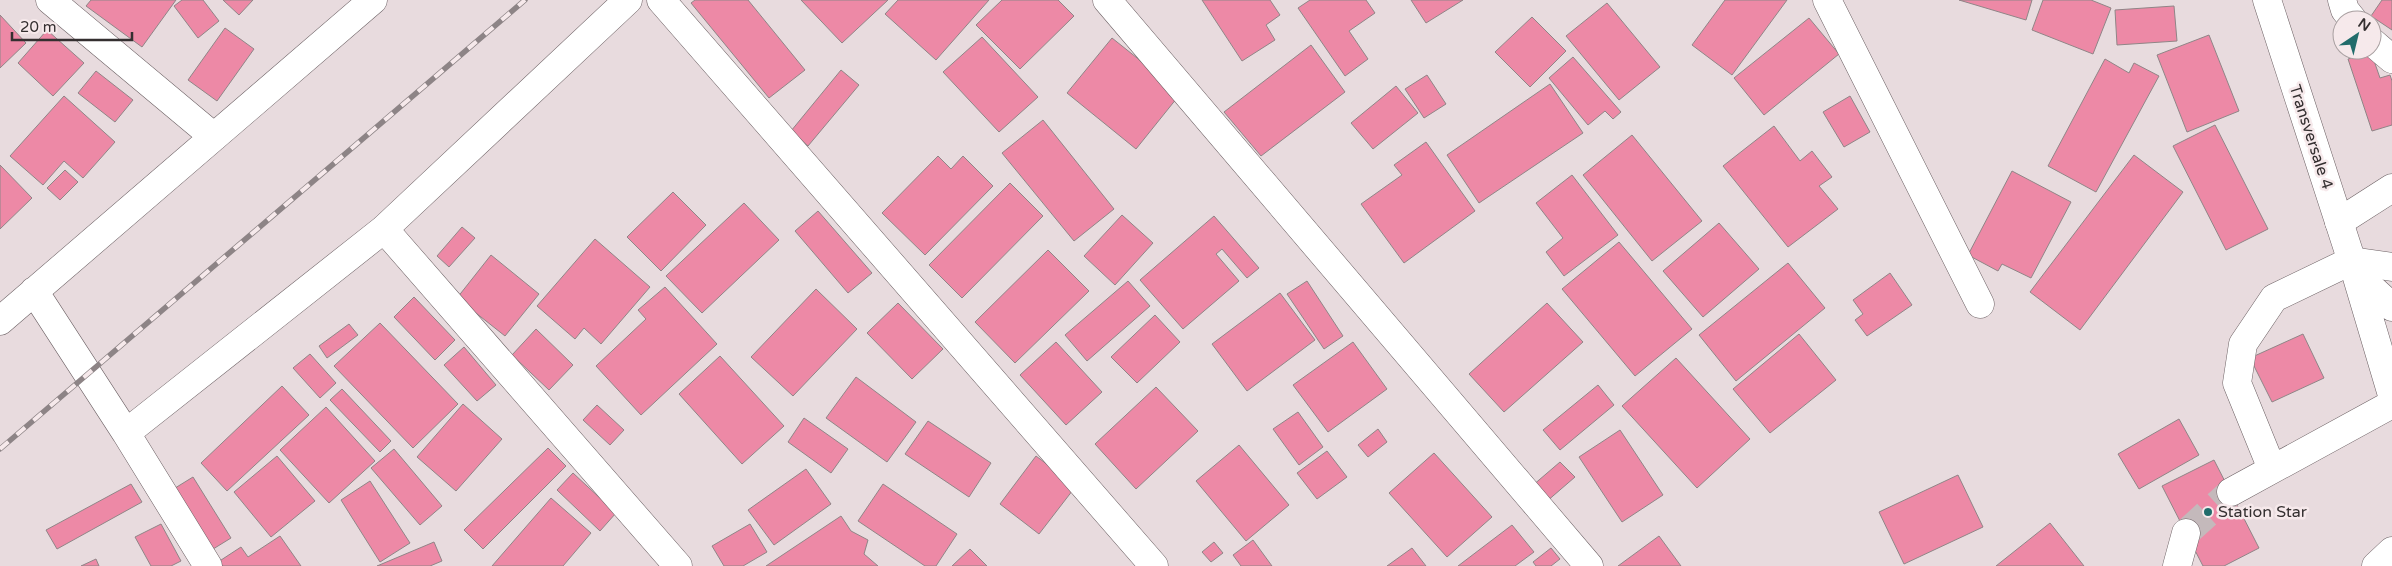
<svg xmlns="http://www.w3.org/2000/svg" width="2392" height="566" viewBox="0 0 2392 566" font-family="'Varela Round',sans-serif">
<style>
.building{fill:#ed89a6;stroke:#908587}
.lines{fill:none;stroke-linecap:round;stroke-linejoin:round}
.minor-tunnel{stroke:#c4b9bb;stroke-width:28;stroke-dasharray:28 14;stroke-linecap:butt}
.minor-casing{stroke:#6c6164;stroke-width:29}
.major-casing{stroke:#6c6164;stroke-width:29}
.minor{stroke:#fff;stroke-width:28}
.major{stroke:#fff;stroke-width:28}
.rail-casing{stroke:#8d8486;stroke-width:5.5}
.rail{stroke:#f6e9eb;stroke-width:4;stroke-dasharray:11;stroke-linecap:butt}
.poi-dot{fill:#216c6b;stroke:#f6e9eb;stroke-width:2}
.labels{text-anchor:middle;dominant-baseline:central;stroke-width:5;stroke-linejoin:round;paint-order:stroke}
.street-label{font-size:16px;fill:#342f30;stroke:#f6e9eb}
.poi-label{font-size:16px;fill:#342f30;stroke:#f6e9eb;text-anchor:start}
</style>
<rect width="100%" height="100%" fill="#e8dbde"/>
<!-- building -->
<path class="building" d="M91,0H176L142,47L86,6Z
M182,0H203L219,21L198,38L174,6Z
M223,0H253L239,15Z
M695,0H748L805,70L769,98L691,3Z
M801,0H888L842,43Z
M898,0H989L936,60L885,14Z
M1002,0H1058L1074,16L1020,69L976,25Z
M1202,0H1270L1280,15L1266,25L1275,40L1242,61Z
M1310,0H1366L1375,13L1349,31L1368,59L1345,76L1298,8Z
M1411,0H1463L1426,23Z
M1725,0H1787L1732,75L1692,45Z
M1959,0H2032L2026,20Z
M2043,0H2091L2111,8L2093,54L2032,30Z
M2382,0H2392V30L2371,16Z
M1607,3L1660,67L1619,100L1566,36Z
M2174,6L2177,41L2117,45L2115,10Z
M0,15L26,43L0,68Z
M1532,17L1566,51L1530,87L1495,52Z
M1809,18L1839,54L1764,115L1734,78Z
M225,28L254,49L217,101L188,80Z
M47,30L84,63L53,96L18,63Z
M2209,35L2239,111L2187,132L2157,55Z
M982,37L1038,97L999,132L943,72Z
M1112,38L1181,93L1136,149L1067,93Z
M1311,45L1345,92L1261,156L1224,112Z
M2371,52L2380,78L2390,75L2392,81V125L2372,131L2348,59Z
M1573,57L1621,112L1613,119L1605,111L1588,125L1549,78Z
M2105,59L2129,73L2134,63L2159,76L2096,192L2048,166Z
M841,70L859,85L808,146L791,131Z
M96,71L133,100L115,122L78,93Z
M1427,75L1446,104L1424,118L1405,89Z
M1550,84L1583,133L1479,203L1447,155Z
M1396,86L1418,113L1373,149L1351,123Z
M64,96L115,142L83,178L64,161L43,185L10,156Z
M1850,96L1870,132L1844,147L1823,112Z
M1043,120L1114,209L1074,241L1002,153Z
M2215,125L2268,229L2226,250L2173,146Z
M1774,126L1800,161L1812,151L1832,177L1819,186L1838,209L1788,247L1723,166Z
M1632,135L1702,221L1652,261L1583,175Z
M1426,142L1475,211L1404,263L1361,204L1402,175L1394,165Z
M2134,155L2183,192L2080,330L2030,292Z
M938,156L951,169L963,156L993,186L925,255L882,213Z
M0,165L32,198L0,229Z
M65,170L78,182L60,200L47,188Z
M2012,171L2071,202L2031,278L2002,264L1998,271L1968,255Z
M1572,175L1618,235L1564,276L1546,252L1563,238L1536,203Z
M1010,183L1043,216L962,298L929,265Z
M673,192L706,225L661,271L627,237Z
M744,203L779,240L702,313L666,276Z
M818,211L872,273L848,293L795,231Z
M1122,215L1153,243L1115,285L1084,256Z
M1214,216L1259,268L1247,278L1222,249L1216,254L1239,281L1183,329L1140,280Z
M1719,223L1759,269L1703,317L1663,271Z
M462,227L475,238L449,267L437,256Z
M595,239L650,287L601,344L584,328L575,339L537,306Z
M1619,242L1692,329L1635,376L1562,289Z
M1048,250L1089,291L1015,363L975,322Z
M491,255L539,294L505,336L457,298Z
M1788,263L1825,308L1736,381L1699,335Z
M1890,273L1912,305L1867,336L1855,320L1863,314L1853,300Z
M1128,281L1150,306L1087,361L1065,335Z
M1307,281L1343,336L1324,349L1287,294Z
M665,287L717,344L641,415L596,366L646,319L638,310Z
M816,289L857,329L793,396L751,357Z
M1280,293L1315,340L1247,391L1212,344Z
M414,297L455,340L435,360L394,317Z
M898,303L943,349L912,379L867,333Z
M1547,303L1583,342L1504,412L1469,374Z
M1155,315L1180,342L1137,383L1111,357Z
M380,323L458,404L413,448L334,366Z
M349,324L358,335L327,358L319,346Z
M536,329L573,365L549,390L512,355Z
M1799,334L1836,380L1770,433L1733,389Z
M2303,334L2324,378L2272,402L2250,358Z
M1056,342L1102,392L1066,425L1020,375Z
M1353,342L1387,389L1328,432L1293,385Z
M464,347L496,385L477,401L444,365Z
M310,354L336,383L320,398L293,368Z
M720,356L784,426L742,464L679,394Z
M1676,358L1750,439L1697,488L1622,406Z
M856,377L916,422L887,462L826,418Z
M1598,385L1614,405L1560,450L1543,430Z
M282,386L309,415L227,491L201,463Z
M1156,387L1198,431L1136,489L1095,444Z
M342,389L391,441L380,452L330,400Z
M463,404L502,439L456,491L417,457Z
M597,405L624,430L610,445L583,420Z
M326,407L375,461L329,503L280,450Z
M1298,412L1323,447L1299,465L1273,429Z
M804,418L848,449L831,473L788,442Z
M2179,419L2199,455L2139,489L2118,454Z
M928,421L991,463L969,497L905,454Z
M1378,429L1387,442L1368,457L1358,445Z
M1620,430L1663,495L1622,522L1579,457Z
M1239,445L1289,505L1246,541L1196,481Z
M548,448L566,466L483,549L464,530Z
M394,449L442,506L420,525L371,468Z
M1327,451L1347,477L1317,499L1297,473Z
M1434,453L1492,517L1447,557L1389,493Z
M277,456L315,501L271,537L234,492Z
M1036,456L1076,486L1039,534L1000,504Z
M2214,460L2259,548L2224,566H2203L2162,486Z
M1560,462L1575,477L1546,502L1532,486Z
M806,469L831,504L774,545L748,510Z
M573,473L616,513L600,531L557,490Z
M1958,475L1983,527L1904,564L1879,512Z
M193,477L231,538L205,554L167,493Z
M370,481L410,543L380,562L341,500Z
M131,484L142,502L57,549L46,530Z
M883,484L957,534L936,566H925L858,521Z
M551,498L591,533L563,566H492Z
M841,516L851,531L868,540L864,554L878,566H766Z
M2050,523L2084,566H1996Z
M161,524L181,561L171,566H151L135,537Z
M750,524L767,552L743,566H724L712,546Z
M1512,525L1534,552L1515,566H1458Z
M280,536L301,566H221L218,562L241,547L248,557Z
M1659,536L1681,566H1618Z
M1253,540L1272,566H1241L1233,555Z
M434,542L442,561L430,566H377Z
M1214,542L1223,553L1211,562L1202,552Z
M1412,548L1426,566H1387Z
M1551,548L1560,559L1551,566H1536L1533,562Z
M970,549L987,566H952Z
M96,559L99,566H81Z"/>
<g class="lines">
<!-- minor-tunnel -->
<path class="minor-tunnel" d="M2186,533L2231,492"/>
<!-- minor casing -->
<g class="minor-casing">
<path id="minor" d="M50,0L214,137
M661,0L1154,566
M1107,0L1589,566
M1827,0L1980,304
M2342,0L2345,10L2353,20
M2372,42L2392,59
M2339,222L2392,188
M384,229L678,566
M34,291L126,433L208,566
M0,321L373,0
M126,433L384,229L628,0
M2272,469L2237,383L2243,344L2274,298L2351,261L2392,267
M2231,492L2392,404
M2177,566L2186,533"/>
</g>
<!-- major casing -->
<g class="major-casing">
<path id="major" d="M2267,0L2356,274L2392,395
M2356,274L2392,307
M2376,566L2392,551"/>
</g>
<!-- minor -->
<use href="#minor" class="minor"/>
<!-- major -->
<use href="#major" class="major"/>
<!-- rail casing -->
<g class="rail-casing">
<path id="rail" d="M0,449L525,0"/>
</g>
<!-- rail -->
<use href="#rail" class="rail"/>
</g>
<!-- markers -->
<circle class="poi-dot" cx="2208" cy="512" r="5"/>
<g class="labels">
<!-- street labels -->
<g class="street-label">
<text transform="translate(2311 137) rotate(72)">Transversale 4</text>
</g>
<!-- poi labels -->
<g class="poi-label">
<text x="2218" y="512">Station Star</text>
</g>
</g>
<!-- north arrow -->
<g transform="translate(2357 35) rotate(35)"><circle r="24" fill="#f6e9eb" stroke="#a89fa0"/>
<path d="M0-4L9 19L0 12L-9 19Z" fill="#216c6b"/>
<text y="-8" font-size="14" font-weight="bold" text-anchor="middle" fill="#342f30">N</text>
</g>
<!-- scale -->
<path d="M12 32v8h120v-8" fill="none" stroke="#342f30" stroke-width="2.5"/>
<text x="20" y="32" font-size="15" fill="#342f30" stroke="#f6e9eb" stroke-width="4" paint-order="stroke">20 m</text>
</svg>
